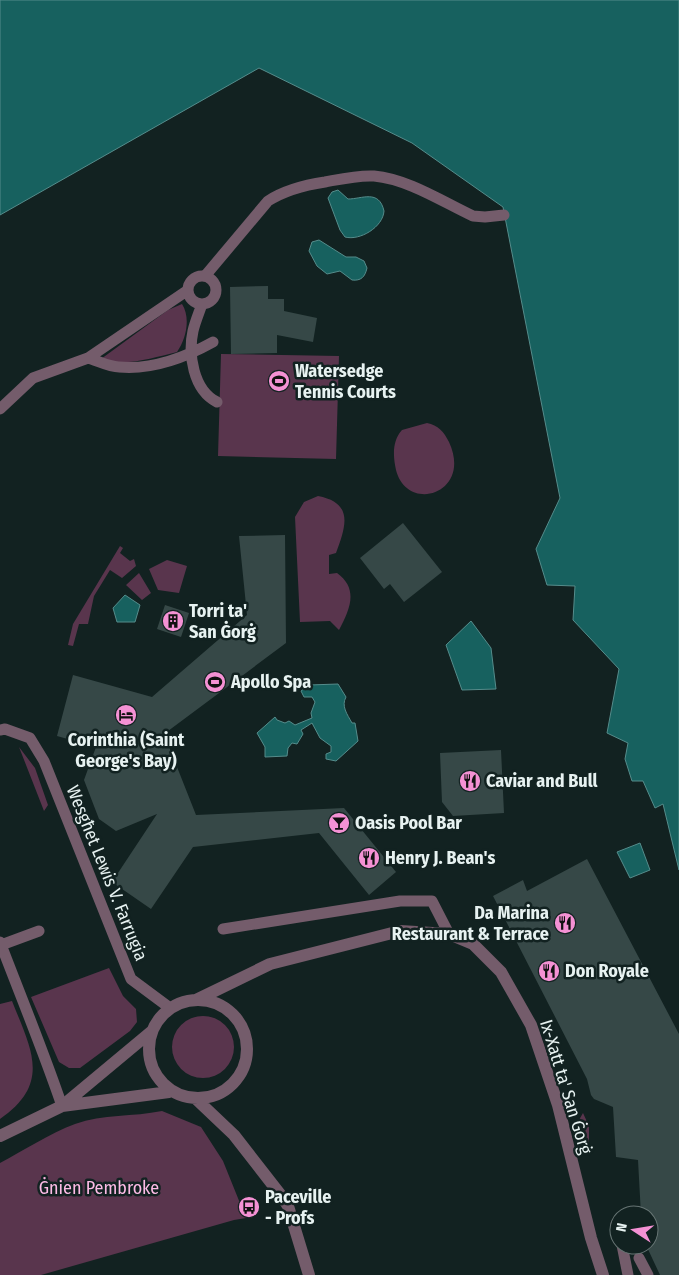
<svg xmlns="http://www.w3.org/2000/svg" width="679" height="1275" viewBox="0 0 679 1275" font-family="'Fira Sans Condensed',sans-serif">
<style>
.green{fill:#59354d}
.water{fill:#17615f;stroke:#558c8b}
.building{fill:#364847}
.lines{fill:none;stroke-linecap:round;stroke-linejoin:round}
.lane{stroke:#745c6b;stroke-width:11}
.street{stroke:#745c6b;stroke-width:12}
.labels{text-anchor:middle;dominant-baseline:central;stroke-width:5;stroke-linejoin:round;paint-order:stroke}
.poi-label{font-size:18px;font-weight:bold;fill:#e7f2f1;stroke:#122221;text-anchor:start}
.street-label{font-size:18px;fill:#e7f2f1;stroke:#122221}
.park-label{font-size:18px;fill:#fdbbe6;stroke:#122221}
</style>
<rect width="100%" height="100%" fill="#122221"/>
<!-- green -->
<path class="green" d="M182,304C191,318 186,339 177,352C152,358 126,367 101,359L168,310Z
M221,354L339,356L336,459L218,456Z
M427,423C438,425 444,432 449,442C473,494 407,514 396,470C393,456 392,441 402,430Z
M318,496C354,503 346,526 336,553L329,555V574L337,573C359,589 350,609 339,630L330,621L300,622L295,517L304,502Z
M120,546L123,548L120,553L130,561L134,559L136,566L122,578L110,570L94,596L88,624H79L73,646L68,645L73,624Z
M167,560L187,566L179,593L158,590L149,569Z
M139,573L151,593L142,600L126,585Z
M19,747L35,768L48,805L44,811Z
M109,968L123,996L136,1009L137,1022L130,1031L80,1068H69L59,1062L31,997Z
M12,1001C31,1049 52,1083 0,1119V1004Z
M172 1047a31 31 0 1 1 62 0a31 31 0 1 1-62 0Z
M162,1111L201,1127L223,1161L246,1218L234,1220L41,1275H0V1163C23,1151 50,1133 75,1124C103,1114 133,1117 162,1111Z
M583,1113L589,1126V1154L579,1120Z"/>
<!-- water -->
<path class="water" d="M0,0H679V870L663,804L655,808L643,781H632L625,759L628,743L607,733L619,669L573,620L575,586L547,585L536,549L560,498L503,207L412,143L259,68L0,215Z
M338,190L348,199C362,199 379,189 384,211C383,227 360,241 345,237L340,230L328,198L332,192Z
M319,240L346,257H356L364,261L367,268C365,277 361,281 352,280L340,271L327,274L317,266L309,251L312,242Z
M125,595L140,605L135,622H117L113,608Z
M471,621L491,648L496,689L462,690L446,645Z
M338,684L346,697C341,706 347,714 352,723H355L358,741L336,761L326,759V754L331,752V746L320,738L312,723L301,730L303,734L297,744L292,743L288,748L287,756L265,757V747L257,733L275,717L277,720L285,723L289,721L295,725L312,718L311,713L315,702L312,697H304L301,691L309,685Z
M640,843L650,870L630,878L617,852Z"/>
<!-- building -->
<path class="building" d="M268,286V299H284V311L317,318L313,342L277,335V353L231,354L230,287Z
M403,523L442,572L404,602L390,584L384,589L360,558Z
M285,535L286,643L164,734L196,815L344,808L396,872L369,895L319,833L193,847L151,909L112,882L157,814L116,831L99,819L84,780L96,747L57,736L73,675L152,697L247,615L239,536Z
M165,605L189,613L181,637L157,629Z
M501,750L504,813L453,816L442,802L440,753Z
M587,859L679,1034V1275H660L646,1245H649V1215H641L638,1160L616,1157L613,1107L594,1099L591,1095L587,1079L493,896L523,880L527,891Z"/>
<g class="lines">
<!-- lane -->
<path class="lane" d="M205,276L268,201C285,190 305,185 325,182C341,179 358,175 374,176C408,179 443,202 473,216L485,217L504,215
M188 290a14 14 0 1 1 28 0a14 14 0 1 1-28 0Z
M202,304C199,313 195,322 193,331C188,354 193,390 217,402
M88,358C98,361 109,367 119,367C151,370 186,357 213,342
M0,409L33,378L88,358L188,290
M0,730L5,729L30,738L44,761L131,979L170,1008
M223,929L400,901H432L449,934
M0,942C21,997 43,1050 62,1106
M1,945L39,931
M616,1224L619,1234
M622,1245L628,1275
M639,1258L648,1275"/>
<!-- street -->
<path class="street" d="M149 1049a49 49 0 1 1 98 0a49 49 0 1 1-98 0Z
M196,1000L270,964L400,931L449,934L473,944L501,972L531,1025L558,1105L591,1238L603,1275
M195,1098L234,1135L283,1198L288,1206L309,1275
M62,1106L169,1092
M0,1136L62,1106L152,1031"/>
</g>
<!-- icons -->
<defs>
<g id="stadium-disc" transform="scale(1.125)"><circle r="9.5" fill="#f491d4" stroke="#122221"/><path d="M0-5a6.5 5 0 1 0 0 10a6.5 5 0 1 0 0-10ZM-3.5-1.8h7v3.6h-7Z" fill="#111"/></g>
<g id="building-disc" transform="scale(1.125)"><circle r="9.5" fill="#f491d4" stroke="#122221"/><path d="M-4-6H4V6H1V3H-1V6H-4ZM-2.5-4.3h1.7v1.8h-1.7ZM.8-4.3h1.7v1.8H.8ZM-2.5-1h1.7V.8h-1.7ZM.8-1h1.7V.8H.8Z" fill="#111"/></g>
<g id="hotel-disc" transform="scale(1.125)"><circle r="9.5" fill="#f491d4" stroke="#122221"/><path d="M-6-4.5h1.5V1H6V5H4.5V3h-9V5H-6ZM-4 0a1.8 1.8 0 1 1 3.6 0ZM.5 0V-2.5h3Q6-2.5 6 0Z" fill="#111"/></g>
<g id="restaurant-disc" transform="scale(1.125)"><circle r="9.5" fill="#f491d4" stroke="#122221"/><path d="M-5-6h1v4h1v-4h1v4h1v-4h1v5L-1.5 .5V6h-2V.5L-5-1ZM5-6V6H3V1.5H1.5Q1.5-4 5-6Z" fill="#111"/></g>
<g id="bar-disc" transform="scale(1.125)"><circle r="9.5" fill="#f491d4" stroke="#122221"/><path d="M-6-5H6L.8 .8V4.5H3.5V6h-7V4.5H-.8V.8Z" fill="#111"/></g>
<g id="bus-disc" transform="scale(1.125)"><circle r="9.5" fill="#f491d4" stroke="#122221"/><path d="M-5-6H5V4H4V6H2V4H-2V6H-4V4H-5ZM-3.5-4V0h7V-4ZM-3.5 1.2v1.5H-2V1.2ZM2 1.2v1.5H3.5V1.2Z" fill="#111"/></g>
</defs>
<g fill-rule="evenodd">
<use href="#stadium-disc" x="279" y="381"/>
<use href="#building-disc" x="173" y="621"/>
<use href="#stadium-disc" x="215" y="682"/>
<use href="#hotel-disc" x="126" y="715"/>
<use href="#restaurant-disc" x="470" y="781"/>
<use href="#bar-disc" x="339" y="823"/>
<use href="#restaurant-disc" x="369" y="858"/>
<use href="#restaurant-disc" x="565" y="923"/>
<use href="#restaurant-disc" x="549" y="971"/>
<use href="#bus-disc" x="249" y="1207"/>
</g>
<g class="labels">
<!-- poi labels -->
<g class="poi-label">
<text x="295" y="371">Watersedge<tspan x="295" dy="21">Tennis Courts</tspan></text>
<text x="189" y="611">Torri ta'<tspan x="189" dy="21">San Ġorġ</tspan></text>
<text x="231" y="682">Apollo Spa</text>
<text x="126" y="740" text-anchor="middle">Corinthia (Saint<tspan x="126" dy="21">George's Bay)</tspan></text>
<text x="486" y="781">Caviar and Bull</text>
<text x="355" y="823">Oasis Pool Bar</text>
<text x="385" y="858">Henry J. Bean's</text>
<text x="549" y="913" text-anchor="end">Da Marina<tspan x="549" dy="21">Restaurant &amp; Terrace</tspan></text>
<text x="565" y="971">Don Royale</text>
<text x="265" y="1197">Paceville<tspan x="265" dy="21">- Profs</tspan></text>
</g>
<!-- street labels -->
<g class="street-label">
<text transform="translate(107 873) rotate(68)">Wesgħet Lewis V. Farrugia</text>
<text transform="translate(566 1087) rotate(73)">Ix-Xatt ta' San Ġorġ</text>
</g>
<!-- park labels -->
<g class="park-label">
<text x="99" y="1188">Ġnien Pembroke</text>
</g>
</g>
<!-- north arrow -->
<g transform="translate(634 1230) rotate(282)"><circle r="24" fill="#122221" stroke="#677574"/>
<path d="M0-4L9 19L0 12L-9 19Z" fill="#f491d4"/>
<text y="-8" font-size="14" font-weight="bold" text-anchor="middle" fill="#e7f2f1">N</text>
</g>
</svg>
